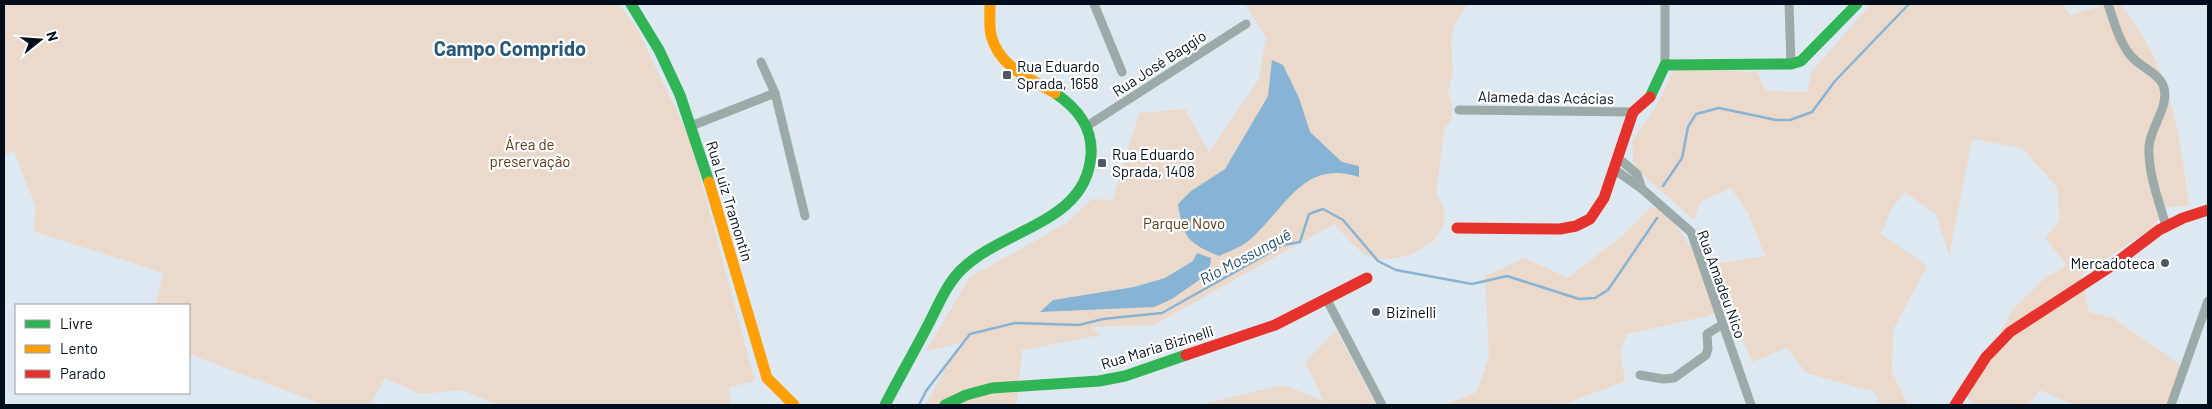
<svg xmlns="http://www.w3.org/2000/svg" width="2212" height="409" viewBox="0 0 2212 409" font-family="Barlow,sans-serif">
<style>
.green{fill:#ebdacc}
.water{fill:#87b4d5}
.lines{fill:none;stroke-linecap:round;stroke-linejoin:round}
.stream{stroke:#87b4d5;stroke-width:2.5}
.street{stroke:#9daaaa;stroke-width:9}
.fast{stroke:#30b455;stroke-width:11}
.slow{stroke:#ff9f0a;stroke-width:11}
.jam{stroke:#e5322d;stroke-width:11}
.poi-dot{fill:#4d5a66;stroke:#fff;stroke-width:2}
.labels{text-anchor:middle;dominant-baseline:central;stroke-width:4.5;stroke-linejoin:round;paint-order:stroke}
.street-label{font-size:15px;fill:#000e1b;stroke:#fff}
.poi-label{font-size:15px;fill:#000e1b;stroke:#fff;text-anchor:start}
.park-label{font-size:15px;fill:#5d3816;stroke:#fff}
.water-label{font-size:16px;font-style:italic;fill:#1d4b69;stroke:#fff}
.district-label{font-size:20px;font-weight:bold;fill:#28597a;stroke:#fff}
</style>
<rect width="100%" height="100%" fill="#dde8f1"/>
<!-- green -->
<path class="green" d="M4,4H619L637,29L689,136L755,381L729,387L731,405H498L462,390L420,394L385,378L370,405H324L189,354V305H156L163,273L33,231L36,207L14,151L4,155Z
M1245,4H1467L1454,26L1451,42L1453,70L1448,93L1452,105V119L1444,130L1436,194C1468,235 1404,269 1368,256C1359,252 1342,232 1334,224L1154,325L1091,327L1101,335L1022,350L1017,403L1013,405H924L930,398L956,349L969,341L926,351L970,277L1065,224L1092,199L1113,200L1139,113L1185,109L1209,152L1259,79L1266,37Z
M1871,4H2063L2070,15L2108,4H2120C2171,66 2179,130 2189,206L2166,207L2151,229L2081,275L2089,312L2113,318L2182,366L2166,405H2074L2040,390L2028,405H1975L1967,398L2012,310L2045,278L2067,265L2045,238L2060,220L2057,187L2022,148L1972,139L1949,256L1936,214L1905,192L1891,209L1881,234L1927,266L1893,330L1892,372L1908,405H1880L1875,392L1806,373L1787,348L1752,362L1729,307L1708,316L1627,334L1620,351L1625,381L1562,405H1444L1477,392L1489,356L1485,276L1524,258L1568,278L1623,235L1651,207L1668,212L1702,266L1765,256L1749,215L1731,188L1700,202L1694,220L1634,167L1632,140L1654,110L1675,68L1757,72L1766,91L1807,92L1812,71Z
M1336,330L1376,405H1198L1283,385L1324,401L1305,362Z"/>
<!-- water -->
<path class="water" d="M1272,60L1283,65L1299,98L1310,132L1342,162L1359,166V177C1305,159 1287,205 1253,237C1244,246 1230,251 1219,256C1188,243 1183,238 1178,204L1191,191L1225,169L1268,96Z
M1197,253L1211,258L1209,273L1172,299L1154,307L1040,312L1053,300L1134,287L1165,278L1193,261Z"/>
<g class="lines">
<!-- stream -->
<path class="stream" d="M1663,186L1682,158L1688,127L1696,114L1719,108L1776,120H1790L1812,112L1835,81L1909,4
M919,405L926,391L970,334L1015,323L1079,325L1103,319L1162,313L1283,245L1300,242L1309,214L1323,209L1343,220L1378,261L1396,270L1472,284L1507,276L1579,299L1595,298L1608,290L1657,218"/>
<!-- street -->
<path class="street" d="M1094,4L1122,72
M1665,4V65
M1789,4L1791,64
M2108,4C2114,21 2119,42 2131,56C2141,68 2160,73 2164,88C2169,108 2150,127 2149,147C2148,174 2159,201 2166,226
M761,62L775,93L805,216
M1459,110L1633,112
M691,126L775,93
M1087,126L1246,24
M1618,158L1637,174L1642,189
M1614,169L1642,189L1691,232L1751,405
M1327,300L1382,405
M1640,375L1663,379L1674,378L1706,355L1708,349L1707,334L1723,324
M2171,405L2208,301"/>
<!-- fast -->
<path class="fast" d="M631,4L659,50L680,95L709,182
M1650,97L1665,65L1791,64L1801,61L1857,4
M885,405C899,378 914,352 928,325C938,306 946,285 961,270C1003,228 1086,224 1091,155C1093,127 1077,108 1055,93
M945,405L966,395L992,388L1099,381L1125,376L1186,355"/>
<!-- slow -->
<path class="slow" d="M990,4C990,14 989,26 991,35C999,67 1029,78 1055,93
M709,182L767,378L794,405"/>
<!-- jam -->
<path class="jam" d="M1457,228L1560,229L1576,226L1590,219L1604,198L1633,112L1650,97
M1186,355L1275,325L1367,278
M1955,405L1986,357L2010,332L2113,265L2159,230L2183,218L2208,210"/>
</g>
<!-- markers -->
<g class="poi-dot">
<rect x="1002" y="70" width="10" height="10" rx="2.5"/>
<rect x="1097" y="158" width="10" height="10" rx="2.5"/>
<circle cx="2165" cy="263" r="5"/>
<circle cx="1376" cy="312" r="5"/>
</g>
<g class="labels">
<!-- street labels -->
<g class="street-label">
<text transform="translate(1159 63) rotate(-33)">Rua José Baggio</text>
<text transform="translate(1546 97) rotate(1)">Alameda das Acácias</text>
<text transform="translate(730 201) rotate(73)">Rua Luiz Tramontin</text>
<text transform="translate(1722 284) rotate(70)">Rua Amadeu Nico</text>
<text transform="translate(1157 347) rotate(-17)">Rua Maria Bizinelli</text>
</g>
<!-- poi labels -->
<g class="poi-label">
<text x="1017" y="66">Rua Eduardo<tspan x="1017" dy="17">Sprada, 1658</tspan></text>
<text x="1112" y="154">Rua Eduardo<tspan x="1112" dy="17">Sprada, 1408</tspan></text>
<text x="2155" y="263" text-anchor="end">Mercadoteca</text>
<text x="1386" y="312">Bizinelli</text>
</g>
<!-- park labels -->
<g class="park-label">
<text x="530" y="144">Área de<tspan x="530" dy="17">preservação</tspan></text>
<text x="1184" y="223">Parque Novo</text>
</g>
<!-- water labels -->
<g class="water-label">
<text transform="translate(1245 256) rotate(-28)">Rio Mossunguê</text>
</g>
<!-- district labels -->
<g class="district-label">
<text x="510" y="48">Campo Comprido</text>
</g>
</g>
<!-- border -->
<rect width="2212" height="409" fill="none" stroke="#000e1b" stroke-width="10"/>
<!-- legend -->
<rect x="15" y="304" width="175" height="90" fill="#ffffff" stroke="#999fa4"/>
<rect x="25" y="320" width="25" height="8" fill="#30b455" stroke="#999fa4"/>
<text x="60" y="329" font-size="15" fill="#000e1b">Livre</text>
<rect x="25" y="345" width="25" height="8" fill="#ff9f0a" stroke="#999fa4"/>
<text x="60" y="354" font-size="15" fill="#000e1b">Lento</text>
<rect x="25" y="370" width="25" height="8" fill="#e5322d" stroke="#999fa4"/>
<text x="60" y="379" font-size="15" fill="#000e1b">Parado</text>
<!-- north arrow -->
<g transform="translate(40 40) rotate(73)" stroke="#ffffff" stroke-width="4" paint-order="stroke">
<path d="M0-4L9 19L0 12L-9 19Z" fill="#000e1b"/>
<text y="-8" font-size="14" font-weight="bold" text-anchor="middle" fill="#000e1b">N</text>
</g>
</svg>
